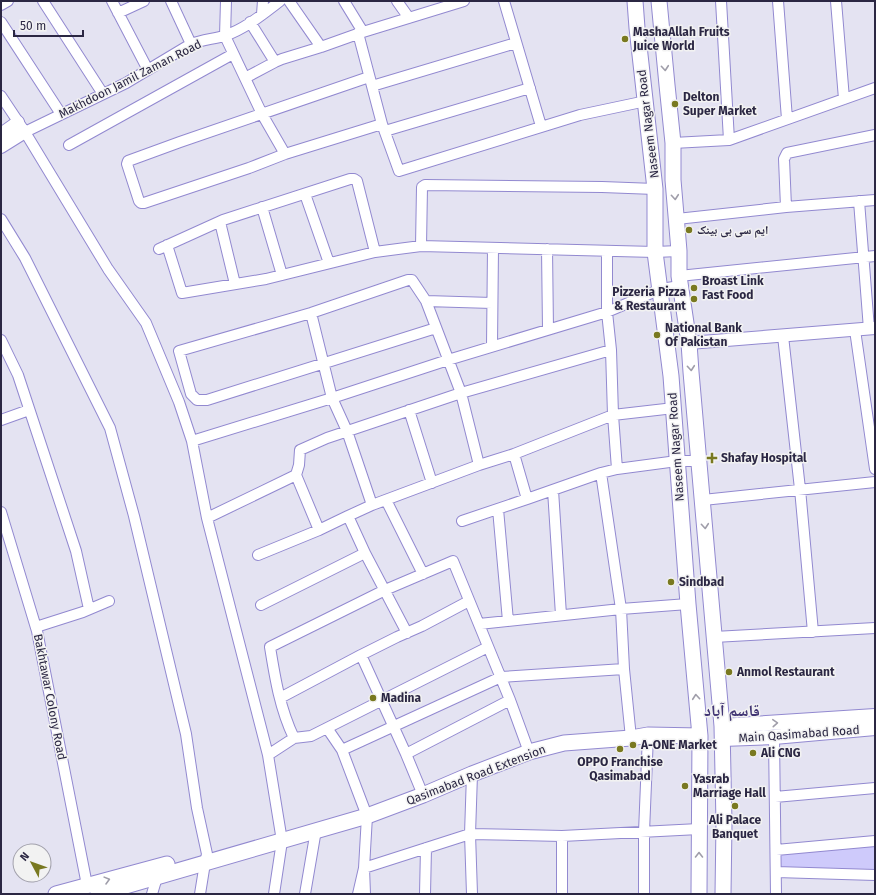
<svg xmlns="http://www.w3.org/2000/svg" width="876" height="895" viewBox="0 0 876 895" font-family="'Fira Sans','Noto Naskh Arabic',sans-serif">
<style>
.green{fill:#cecafb}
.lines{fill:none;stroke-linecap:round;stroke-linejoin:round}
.minor-casing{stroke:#9289d0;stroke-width:12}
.tertiary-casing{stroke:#9289d0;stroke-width:14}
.secondary-casing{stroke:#9289d0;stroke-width:16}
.primary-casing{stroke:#9289d0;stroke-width:17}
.minor{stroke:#fff;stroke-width:10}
.tertiary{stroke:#fff;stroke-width:12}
.secondary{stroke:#fff;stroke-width:14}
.primary{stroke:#fff;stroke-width:15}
.oneway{stroke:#a09eaa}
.poi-dot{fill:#797920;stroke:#f2f2f2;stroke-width:1.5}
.labels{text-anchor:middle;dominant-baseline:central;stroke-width:3;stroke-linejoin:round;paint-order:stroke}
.poi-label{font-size:12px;font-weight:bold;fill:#2b2743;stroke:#f2f2f2;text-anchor:start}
.street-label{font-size:12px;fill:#2b2743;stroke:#f2f2f2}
.district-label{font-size:16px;font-weight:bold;fill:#423674;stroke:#f2f2f2}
</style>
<rect width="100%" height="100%" fill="#e4e3f2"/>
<!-- green -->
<path class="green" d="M875,841V875L776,872V850Z"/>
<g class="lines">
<!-- minor casing -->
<g class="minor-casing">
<path id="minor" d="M43,1L103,94
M112,1L148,70
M171,1L191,44
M226,1L225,36L262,114L285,154
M289,1L321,47
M344,1L363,32
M397,1L409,18
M504,1L541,126
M721,1L729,140
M778,1L787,119
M836,1L844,99
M1,5L8,1
M118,13L144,1
M262,14L263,1
M1,22L61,114
M250,22L275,62
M358,33L382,124L399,171L580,115L646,101
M369,77L180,142L128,161L127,164L139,201L141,203H144L249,168L285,154L382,124
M245,78L275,62L282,59L321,47L363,32L464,1
M372,86L516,43
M1,96L25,132L108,269L146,323L179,402L192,441L207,518L268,755L282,841L274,894
M385,131L530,88
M25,132L126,83L191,44C202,40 213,39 224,36C245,29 263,14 280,1
M673,143L729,140L875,88
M69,145L233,54
M655,189L602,187L425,185L422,187L421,246L655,252L679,251
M305,194L329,263
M859,201L869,329
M262,207L282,275
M786,207L784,159L787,153L875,135
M1,219L25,258L110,428L134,516L186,734L197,808L207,854L205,863L200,894
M677,219L786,207L875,200
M220,222L235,284
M167,245L182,293L266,279L375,252L421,246
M159,249L223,220L350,179H354L357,181L375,252
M547,249L548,329
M607,251V312L611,350L613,415L617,469
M679,276L875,256
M426,301L492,303
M311,313L332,398L347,431L372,505L479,465L514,454L613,415L674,408
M436,328L207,400H197L191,394L179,351L311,313L408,280H412L426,301L461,393L611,350
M855,330L875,469
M783,336L800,489L813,632
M1,340L18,375L76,551L89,609
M492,346L493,248
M409,410L432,483
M1,420L29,410
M192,441L332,398L448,360L607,312L661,289L680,286
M514,454L527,499L601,473L617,469L677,461H700
M601,473L621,609L624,669L631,738
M553,490L561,615
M386,500L423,574
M703,500L875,482
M498,509L508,621
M1,512L37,631L87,885
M348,516L372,505
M207,518L296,475
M462,521L527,499
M258,555L319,530
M261,605L365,553
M479,624L621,609L688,604
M36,627L83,612L109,601
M407,633L365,553L348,516L319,530L296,475L299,465L300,450L327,438L461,393L479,465
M714,637L875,628
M280,698L361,655
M327,728L342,750L367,816L364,868L358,894
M774,737L776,894
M294,738L311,736L488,647
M342,750L501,677L624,669
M406,754L510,700
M268,755L294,738C280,709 275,678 270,647L385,590L453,561L510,700L529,752
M423,795L406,754L361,655L397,637L422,626L469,601
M775,797L875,788
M562,836V894
M776,850L875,841
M776,872L875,875
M152,894L157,877
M305,894L316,830
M365,894L364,868L470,834L562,836L699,829
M425,894L426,848
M472,894L470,834L472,774
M644,894V832L648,735"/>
</g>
<!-- tertiary casing -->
<g class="tertiary-casing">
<path id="tertiary" d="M1,134L18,122
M1,147L25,132
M689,343L875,328"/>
</g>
<!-- secondary casing -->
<g class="secondary-casing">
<path id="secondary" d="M722,726L875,716
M722,739L774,737L875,728"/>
</g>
<!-- primary casing -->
<g class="primary-casing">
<path id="primary" d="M635,1L637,28L655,189V252L671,376L688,604L700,736L699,894
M659,1L667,85L673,143V180L679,251V276L689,343L691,372L722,726L724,823L723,894
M56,894L167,864
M98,894L367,816L423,795L472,774L529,752L564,743L631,738L648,735L700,736"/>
</g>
<!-- minor -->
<use href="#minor" class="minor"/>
<!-- tertiary -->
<use href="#tertiary" class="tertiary"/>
<!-- secondary -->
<use href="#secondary" class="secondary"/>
<!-- primary -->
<use href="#primary" class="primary"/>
</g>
<!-- one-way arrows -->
<defs><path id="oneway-chevron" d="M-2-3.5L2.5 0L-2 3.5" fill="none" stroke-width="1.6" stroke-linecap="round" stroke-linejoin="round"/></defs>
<g class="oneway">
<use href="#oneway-chevron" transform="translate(665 68) rotate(85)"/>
<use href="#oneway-chevron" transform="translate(675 197) rotate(85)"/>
<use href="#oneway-chevron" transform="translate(691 368) rotate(85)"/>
<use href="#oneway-chevron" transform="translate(705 526) rotate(85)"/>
<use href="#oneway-chevron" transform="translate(696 697) rotate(-95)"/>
<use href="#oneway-chevron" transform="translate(775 723) rotate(-4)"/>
<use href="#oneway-chevron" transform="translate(699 855) rotate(-90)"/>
<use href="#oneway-chevron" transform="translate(107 880) rotate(-15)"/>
</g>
<!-- markers -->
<g class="poi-dot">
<circle cx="625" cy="39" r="4"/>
<circle cx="675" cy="104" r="4"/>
<circle cx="689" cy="230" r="4"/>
<circle cx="694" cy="288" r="4"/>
<circle cx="694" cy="299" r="4"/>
<circle cx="657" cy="335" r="4"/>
<path d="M710 452h4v4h4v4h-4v4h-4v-4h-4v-4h4z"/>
<circle cx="671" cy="582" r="4"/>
<circle cx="729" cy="672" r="4"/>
<circle cx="373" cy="698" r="4"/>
<circle cx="633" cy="745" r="4"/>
<circle cx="620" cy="749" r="4"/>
<circle cx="753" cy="753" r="4"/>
<circle cx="685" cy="786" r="4"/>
<circle cx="735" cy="806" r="4"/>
</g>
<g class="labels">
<!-- poi labels -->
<g class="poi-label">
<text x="633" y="32">MashaAllah Fruits<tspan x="633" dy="14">Juice World</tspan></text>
<text x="683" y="97">Delton<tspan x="683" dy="14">Super Market</tspan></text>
<text x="697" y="230">ایم سی بی بینک</text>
<text x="702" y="281">Broast Link<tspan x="702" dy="14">Fast Food</tspan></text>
<text x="686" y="292" text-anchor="end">Pizzeria Pizza<tspan x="686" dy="14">&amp; Restaurant</tspan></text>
<text x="665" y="328">National Bank<tspan x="665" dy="14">Of Pakistan</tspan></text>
<text x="721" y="458">Shafay Hospital</text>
<text x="679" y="582">Sindbad</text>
<text x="737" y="672">Anmol Restaurant</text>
<text x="381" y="698">Madina</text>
<text x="641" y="745">A-ONE Market</text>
<text x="761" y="753">Ali CNG</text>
<text x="620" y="762" text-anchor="middle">OPPO Franchise<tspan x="620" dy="14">Qasimabad</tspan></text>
<text x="693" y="779">Yasrab<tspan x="693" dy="14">Marriage Hall</tspan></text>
<text x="735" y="820" text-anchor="middle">Ali Palace<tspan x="735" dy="14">Banquet</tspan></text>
</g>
<!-- street labels -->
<g class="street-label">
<text transform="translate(130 79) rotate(-27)">Makhdoon Jamil Zaman Road</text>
<text transform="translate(648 124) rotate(-97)">Naseem Nagar Road</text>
<text transform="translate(676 447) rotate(-94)">Naseem Nagar Road</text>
<text transform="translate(50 697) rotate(79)">Bakhtawar Colony Road</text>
<text transform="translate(799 734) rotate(-4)">Main Qasimabad Road</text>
<text transform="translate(476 775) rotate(-21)">Qasimabad Road Extension</text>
</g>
<!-- district labels -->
<g class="district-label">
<text x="732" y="710">قاسم آباد</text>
</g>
</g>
<!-- border -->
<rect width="876" height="895" fill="none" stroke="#2b2743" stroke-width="4"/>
<!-- north arrow -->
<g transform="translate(32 863) rotate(311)"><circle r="19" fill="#f2f2f2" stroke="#a2a1ac"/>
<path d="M0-3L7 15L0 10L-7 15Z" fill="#797920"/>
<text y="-6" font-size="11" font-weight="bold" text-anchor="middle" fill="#2b2743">N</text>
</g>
<!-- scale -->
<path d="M14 30v6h69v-6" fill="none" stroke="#2b2743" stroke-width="2"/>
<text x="20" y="30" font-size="12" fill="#2b2743" stroke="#f2f2f2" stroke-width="3" paint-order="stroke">50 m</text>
</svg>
